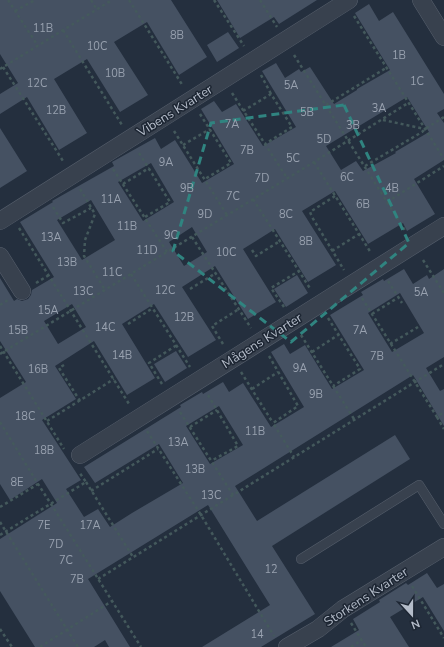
<svg xmlns="http://www.w3.org/2000/svg" width="444" height="647" viewBox="0 0 444 647" font-family="'Nunito Sans',sans-serif">
<style>
.building{fill:#455162;fill-rule:evenodd}
.lines{fill:none;stroke-linecap:round;stroke-linejoin:round}
.lane-casing{stroke:#565f6c;stroke-width:10}
.street-casing{stroke:#565f6c;stroke-width:18}
.path{stroke:#44595c;stroke-width:2.5;stroke-dasharray:3 3;stroke-linecap:butt}
.lane{stroke:#38414e;stroke-width:9}
.street{stroke:#38414e;stroke-width:17}
.marked{fill:none;stroke:#308480;stroke-width:3;stroke-dasharray:8 5;stroke-linejoin:round}
.labels{text-anchor:middle;dominant-baseline:central;stroke-width:3;stroke-linejoin:round;paint-order:stroke}
.number-label{font-size:11px;fill:#98a1af}
.street-label{font-size:13px;fill:#b4bcc9;stroke:#1d2633}
</style>
<rect width="100%" height="100%" fill="#242f3e"/>
<!-- building -->
<path class="building" d="M0,0H171L207,57L179,75L147,22L114,42L148,95L120,112L87,59L54,79L87,133L59,150L27,97L0,114V94L18,83L0,54Z
M217,0H317L279,24L274,17L240,38Z
M369,4L379,21L393,12L444,94V109L437,113L444,123V160L414,179L435,214L407,231L403,223L368,244L335,191L302,211L336,265L308,282L275,229L243,249L276,302L248,319L215,266L182,287L216,340L188,357L154,304L122,324L155,378L127,395L94,341L55,366L76,399L42,420L81,480L66,489L84,517L98,509L110,527L132,513L183,483L159,444L95,483L84,467L181,407L180,405L202,392L203,394L223,382L229,392L243,383L271,427L304,407L271,352L284,344L290,354L305,345L332,389L364,370L330,315L363,295L361,292L383,279L384,281L404,269L413,284L427,275L429,279L444,269V357L426,368L440,391L444,389V426L413,375L235,486L257,521L395,435L410,459L272,546L315,614L261,647H202L270,605L208,505L88,579L130,647H109L105,640L94,647H35L0,591V539L57,503L42,479L10,500L0,484V398L26,382L0,341V278L14,301L17,299L22,301L28,299L31,295L32,290L54,277L20,222L53,202L52,201L114,166L112,162L155,138L161,149L175,140L202,183L234,164L201,109L214,101L222,112L236,104L263,146L296,127L262,71L276,63L285,78L299,69L301,72L310,67L334,104L357,90V89L390,70L355,13ZM407,97L429,132L395,152L396,153L363,171L356,161L341,170L326,146ZM151,163L174,202L143,221L118,182ZM91,200L115,240L82,260L57,220ZM192,227L207,252L184,266L169,242ZM400,293L424,333L392,352L368,313ZM72,304L86,327L58,344L44,321ZM219,406L243,445L210,464L186,426Z
M228,32L239,48L217,62L207,45Z
M0,128L27,171L0,188Z
M297,275L308,293L286,307L274,289Z
M176,351L187,368L165,382L154,364Z
M427,573L437,588L444,584V631L423,597L390,617L409,647H331L359,630L353,619L380,602L379,600L406,583L408,585Z"/>
<g class="lines">
<!-- lane casing -->
<g class="lane-casing">
<path id="lane" d="M301,559L419,485L444,524"/>
</g>
<!-- street casing -->
<g class="street-casing">
<path id="street" d="M421,0L444,37
M0,221L349,0
M0,256L22,291
M80,455L444,226
M287,647L318,629L343,609L444,547"/>
</g>
<!-- path -->
<path class="path" d="M8,0L38,46
M91,0L97,10
M129,0L183,86
M214,0L244,46
M260,0L277,27
M15,11L35,0
M354,16L444,159
M63,30L122,125
M294,55L406,232
M3,67L63,161
M0,69L112,0
M261,75L271,94
M232,93L287,178
M326,105L386,68
M243,111L271,94L292,127L265,144
M200,114L231,163L205,179
M383,120L425,129
M174,131L227,215
M183,145L210,129
M139,153L170,202L145,217
M314,162L371,253
M365,166L422,132L425,129L444,117
M113,169L167,252
M123,184L149,168
M80,189L95,214L85,240L84,256L105,290
M335,196L310,212L312,217L344,270
M253,199L311,290
M387,202L444,166
M53,207L63,223L91,208
M19,228L129,404
M192,237L251,328
M252,250L256,256L280,241
M332,251L359,234
M423,260L444,293
M131,274L190,367
M388,281L402,303
M36,283L49,275
M190,289L216,273
M362,298L437,417L444,412
M0,305L8,300
M284,307L271,288L299,271
M372,314L399,297
M328,318L360,369L333,386
M128,324L153,308
M301,335L354,419
M223,344L212,326L239,309
M390,344L418,327
M0,346L64,449
M312,352L338,335
M0,354L314,162L408,103
M269,356L298,406L273,423L294,457
M64,365L59,368L80,401
M241,372L273,423
M162,384L149,363L177,345
M252,389L278,372
M208,395L238,446L211,461
M180,412L233,495
M437,417L444,429
M47,421L114,379
M0,422L38,484L51,504L141,647
M190,427L217,410
M147,431L201,515L274,636
M86,482L133,557
M91,491L158,449
M0,507L38,484
M0,522L78,647
M0,535L86,482L79,472
M98,579L444,364
M412,586L444,638
M351,623L366,647
M0,629L12,647
M40,647L112,601
M351,647L362,640"/>
<!-- lane -->
<use href="#lane" class="lane"/>
<!-- street -->
<use href="#street" class="street"/>
</g>
<!-- marked area -->
<path class="marked" d="M344,105L409,243L291,342L173,251L211,123Z"/>
<g class="labels">
<!-- number labels -->
<g class="number-label">
<text x="43" y="28">11B</text>
<text x="177" y="35">8B</text>
<text x="97" y="46">10C</text>
<text x="399" y="55">1B</text>
<text x="115" y="73">10B</text>
<text x="417" y="81">1C</text>
<text x="37" y="83">12C</text>
<text x="291" y="85">5A</text>
<text x="379" y="108">3A</text>
<text x="56" y="110">12B</text>
<text x="307" y="112">5B</text>
<text x="232" y="124">7A</text>
<text x="353" y="125">3B</text>
<text x="324" y="139">5D</text>
<text x="247" y="150">7B</text>
<text x="293" y="158">5C</text>
<text x="166" y="162">9A</text>
<text x="347" y="177">6C</text>
<text x="262" y="178">7D</text>
<text x="187" y="188">9B</text>
<text x="392" y="188">4B</text>
<text x="233" y="196">7C</text>
<text x="111" y="199">11A</text>
<text x="363" y="204">6B</text>
<text x="205" y="214">9D</text>
<text x="286" y="214">8C</text>
<text x="127" y="226">11B</text>
<text x="171" y="235">9C</text>
<text x="51" y="237">13A</text>
<text x="306" y="241">8B</text>
<text x="147" y="250">11D</text>
<text x="226" y="252">10C</text>
<text x="67" y="262">13B</text>
<text x="112" y="272">11C</text>
<text x="165" y="290">12C</text>
<text x="83" y="291">13C</text>
<text x="421" y="292">5A</text>
<text x="48" y="310">15A</text>
<text x="184" y="317">12B</text>
<text x="105" y="327">14C</text>
<text x="18" y="330">15B</text>
<text x="360" y="330">7A</text>
<text x="122" y="355">14B</text>
<text x="377" y="356">7B</text>
<text x="300" y="368">9A</text>
<text x="38" y="369">16B</text>
<text x="316" y="394">9B</text>
<text x="25" y="416">18C</text>
<text x="255" y="431">11B</text>
<text x="178" y="442">13A</text>
<text x="44" y="450">18B</text>
<text x="195" y="469">13B</text>
<text x="17" y="482">8E</text>
<text x="211" y="495">13C</text>
<text x="44" y="525">7E</text>
<text x="90" y="525">17A</text>
<text x="56" y="544">7D</text>
<text x="66" y="560">7C</text>
<text x="271" y="569">12</text>
<text x="77" y="579">7B</text>
<text x="257" y="634">14</text>
</g>
<!-- street labels -->
<g class="street-label">
<text transform="translate(175 111) rotate(-32)">Vibens Kvarter</text>
<text transform="translate(262 341) rotate(-32)">Mågens Kvarter</text>
<text transform="translate(366 597) rotate(-33)">Storkens Kvarter</text>
</g>
</g>
<!-- north arrow -->
<g transform="translate(412 615) rotate(159)" stroke="#1d2633" stroke-width="3" paint-order="stroke">
<path d="M0-3L7 15L0 10L-7 15Z" fill="#b4bcc9"/>
<text y="-6" font-size="11" font-weight="bold" text-anchor="middle" fill="#b4bcc9">N</text>
</g>
</svg>
